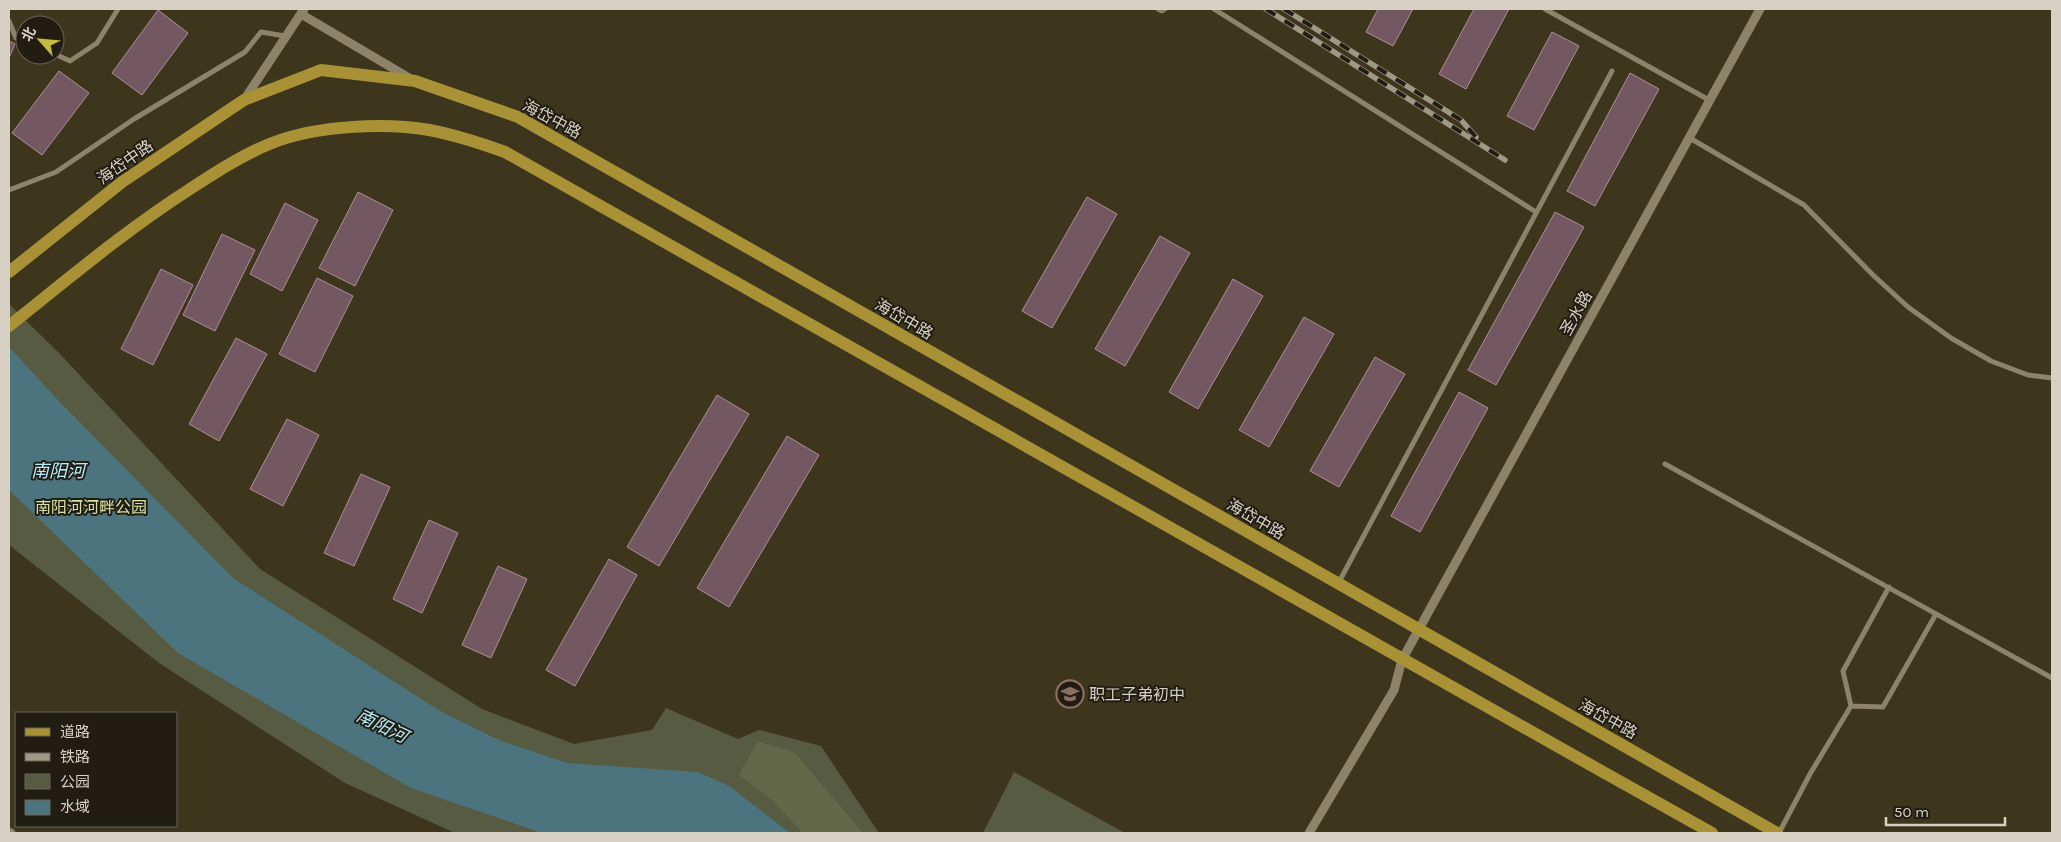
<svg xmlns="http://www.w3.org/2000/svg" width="2061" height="842" viewBox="0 0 2061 842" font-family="Karla,'Noto Sans SC',sans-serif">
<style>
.green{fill:#565b42}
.forest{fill:#626848}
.water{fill:#4c747f}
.building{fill:#735761;stroke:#ad8e99}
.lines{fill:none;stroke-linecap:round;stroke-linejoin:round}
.minor{stroke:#8d8369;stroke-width:5}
.tertiary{stroke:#8d8369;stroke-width:9}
.primary{stroke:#a99135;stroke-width:12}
.rail-casing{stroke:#9e9886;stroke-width:5.5}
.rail{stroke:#211d13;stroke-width:4;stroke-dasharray:11;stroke-linecap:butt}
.labels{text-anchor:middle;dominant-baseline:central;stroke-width:4;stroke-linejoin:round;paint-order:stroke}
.street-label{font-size:16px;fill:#d6d1c3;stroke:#211d13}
.park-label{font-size:16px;fill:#d5e0a5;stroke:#211d13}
.poi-label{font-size:16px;fill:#d6d1c3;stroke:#211d13;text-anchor:start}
.water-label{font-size:18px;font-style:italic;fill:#b3edfd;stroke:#211d13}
</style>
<rect width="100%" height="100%" fill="#3e351d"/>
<!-- green -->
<path class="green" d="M9,304L61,355L260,569L482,709L574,744L652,730L666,708L738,739L759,730L821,746L879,833H455L345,783L159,663L9,545Z
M1014,772L1125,833H983Z"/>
<!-- forest -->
<path class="forest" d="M758,741L795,753L863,833H803L771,799L739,775Z"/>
<!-- water -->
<path class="water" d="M9,347L57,399L233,578L440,711L501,741L567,763L698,772L729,786L790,833H542L411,788L178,653L9,490Z"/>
<!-- building -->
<path class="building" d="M1378,9H1413L1393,46L1366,32Z
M1474,9H1509L1466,89L1439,74Z
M158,10L188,33L142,95L112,73Z
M1552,32L1579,46L1534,130L1507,116Z
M9,41L15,44L9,58Z
M59,71L89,93L42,155L12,133Z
M1630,73L1659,89L1595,206L1567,191Z
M358,192L393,210L355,286L319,268Z
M1087,197L1117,214L1052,328L1022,311Z
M285,203L318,220L282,291L250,274Z
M1555,212L1584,227L1496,385L1468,370Z
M222,234L255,250L215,331L183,315Z
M1160,236L1190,253L1125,366L1095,349Z
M161,269L193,285L153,365L121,349Z
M317,278L353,296L315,372L279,354Z
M1233,279L1263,296L1198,409L1169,392Z
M1304,317L1334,334L1269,447L1239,430Z
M236,338L267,354L219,441L189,424Z
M1375,357L1405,374L1339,487L1310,471Z
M1459,392L1488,408L1420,532L1391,516Z
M717,395L749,414L659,566L627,547Z
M287,419L319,435L283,506L250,489Z
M787,436L819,455L729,607L697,588Z
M361,474L390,487L354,566L324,553Z
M429,520L458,533L422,613L393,599Z
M609,559L637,575L575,686L546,670Z
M498,566L527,579L491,658L462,645Z"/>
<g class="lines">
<!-- minor -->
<path class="minor" d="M1158,9L1162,11L1165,9
M1214,9L1536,212
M1545,9L1709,100
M9,21L16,38L25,41
M55,54L70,61L97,43L118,9
M1688,137L1804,205L1873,275L1908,307L1951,338L1991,361L2028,375L2052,378
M9,190L56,172L134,119L245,52L261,32L285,36
M1665,464L2052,678
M1339,582L1612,71
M1851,706L1883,707L1936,614
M1779,833L1810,774L1851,706L1843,671L1889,587"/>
<!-- tertiary -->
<path class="tertiary" d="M301,14L411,79
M244,100L304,9
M9,832L11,833
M1309,833L1394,690L1402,660L1760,9"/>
<!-- primary -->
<path class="primary" d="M9,272L122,182L244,100L321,70L415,81L518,117L1777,833
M9,326C68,279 126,230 190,189C216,172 244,154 272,143C315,126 384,122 429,130C456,135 480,143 505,152C909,378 1309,608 1712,833"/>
<!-- rail casing -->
<g class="rail-casing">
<path id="rail" d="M1266,9L1505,160
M1284,9L1461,120L1476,137"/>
</g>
<!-- rail -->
<use href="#rail" class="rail"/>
</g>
<!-- icons -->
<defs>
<g id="school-ring" transform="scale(1.4375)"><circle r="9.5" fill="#211d13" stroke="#8d6e63" stroke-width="1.5"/><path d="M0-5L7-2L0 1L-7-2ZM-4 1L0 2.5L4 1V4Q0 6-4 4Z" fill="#8d6e63"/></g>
</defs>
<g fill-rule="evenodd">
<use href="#school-ring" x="1070" y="694"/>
</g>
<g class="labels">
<!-- street labels -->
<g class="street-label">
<text transform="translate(552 119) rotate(28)">海岱中路</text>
<text transform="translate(125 162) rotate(-35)">海岱中路</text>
<text transform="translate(1576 313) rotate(-61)">圣水路</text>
<text transform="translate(904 319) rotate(30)">海岱中路</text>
<text transform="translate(1256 519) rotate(30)">海岱中路</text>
<text transform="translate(1608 719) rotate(29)">海岱中路</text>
</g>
<!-- park labels -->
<g class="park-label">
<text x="91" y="507">南阳河河畔公园</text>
</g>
<!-- poi labels -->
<g class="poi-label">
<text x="1089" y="694">职工子弟初中</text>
</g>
<!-- water labels -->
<g class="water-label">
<text x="58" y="471">南阳河</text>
<text transform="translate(382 726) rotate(26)">南阳河</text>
</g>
</g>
<!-- border -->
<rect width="2061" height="842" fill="none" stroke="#d6d1c3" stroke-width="20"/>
<!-- legend -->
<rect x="15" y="712" width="162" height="115" fill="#211d13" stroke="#696559"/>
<rect x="25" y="728" width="25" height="8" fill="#a99135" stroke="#696559"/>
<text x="60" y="737" font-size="15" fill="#d6d1c3">道路</text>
<rect x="25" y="753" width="25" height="8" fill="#9e9886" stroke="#696559"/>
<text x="60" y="762" font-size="15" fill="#d6d1c3">铁路</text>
<rect x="25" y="774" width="25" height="15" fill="#565b42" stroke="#696559"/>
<text x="60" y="787" font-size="15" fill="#d6d1c3">公园</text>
<rect x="25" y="800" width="25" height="15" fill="#4c747f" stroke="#696559"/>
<text x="60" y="812" font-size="15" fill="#d6d1c3">水域</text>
<!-- north arrow -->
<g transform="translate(40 40) rotate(297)"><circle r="24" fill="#211d13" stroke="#696559"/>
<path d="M0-4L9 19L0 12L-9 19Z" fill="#c5bc3d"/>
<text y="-8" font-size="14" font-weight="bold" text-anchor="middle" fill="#d6d1c3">北</text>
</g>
<!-- scale -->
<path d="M1886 817v8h119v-8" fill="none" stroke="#d6d1c3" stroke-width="2.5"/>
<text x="1894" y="817" font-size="15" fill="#d6d1c3" stroke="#211d13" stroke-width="4" paint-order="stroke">50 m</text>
</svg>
